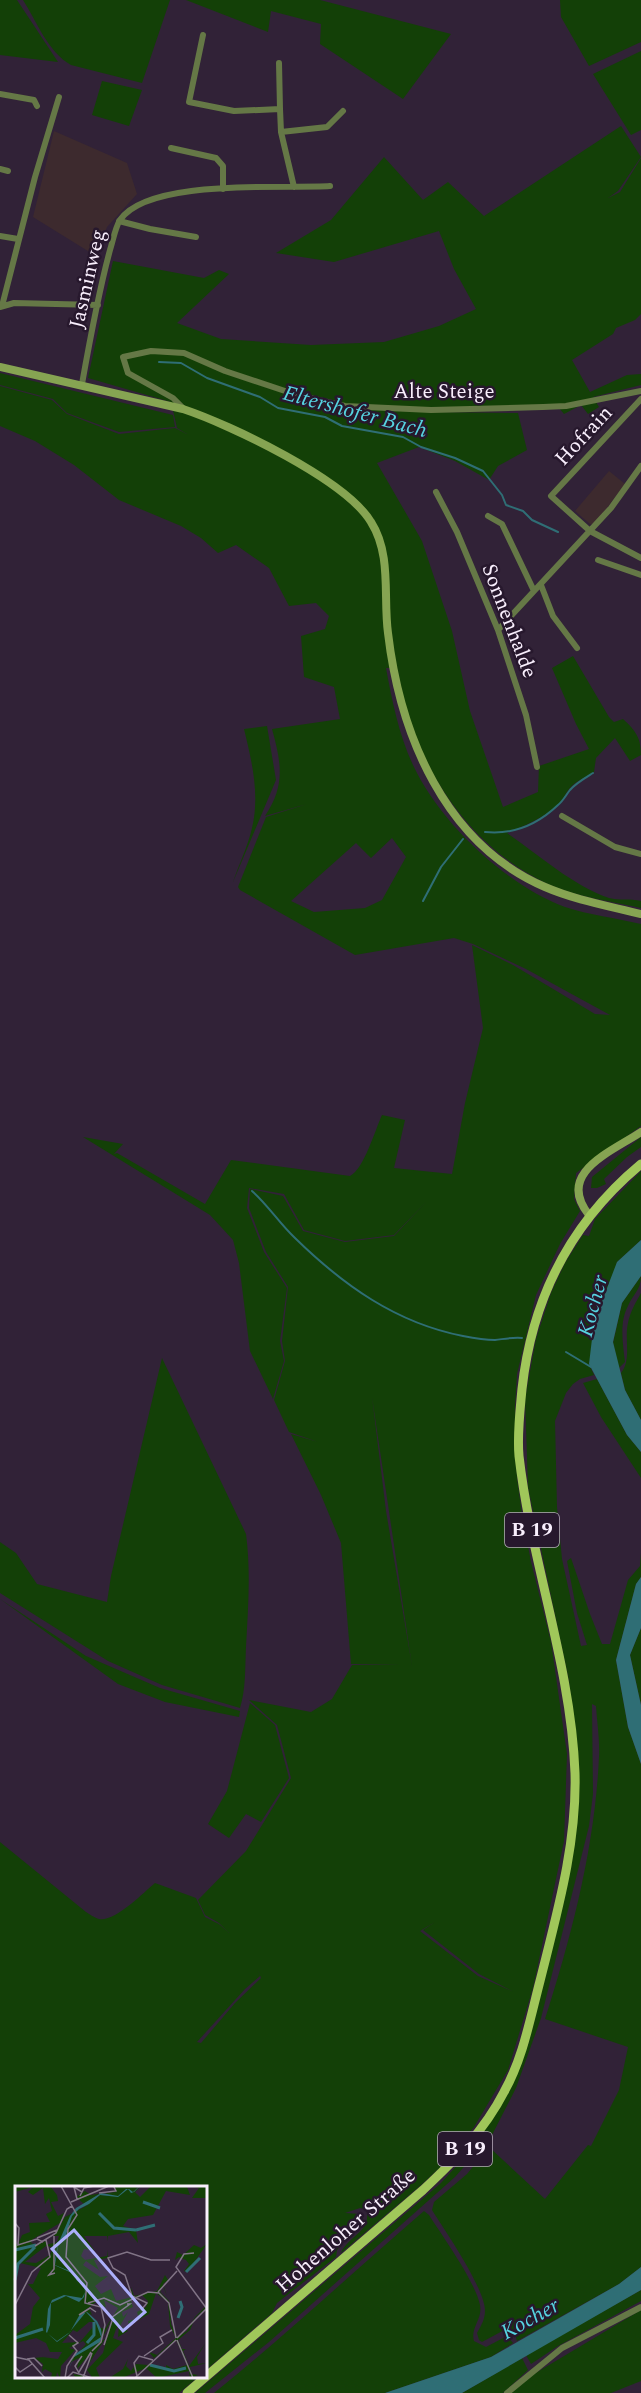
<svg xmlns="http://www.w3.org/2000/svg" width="641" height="2393" viewBox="0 0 641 2393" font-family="Spectral,serif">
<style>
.education{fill:#3d2a2e}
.green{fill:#134007;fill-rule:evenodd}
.water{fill:#2f6e75}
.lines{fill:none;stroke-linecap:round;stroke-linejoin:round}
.stream{stroke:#2f6e75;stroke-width:2}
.street{stroke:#657846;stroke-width:6}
.secondary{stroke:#86a452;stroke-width:8}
.primary{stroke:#a0c75a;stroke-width:9}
.labels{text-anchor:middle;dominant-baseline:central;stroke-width:5;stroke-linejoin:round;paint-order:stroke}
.shield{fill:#27182d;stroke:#baaebf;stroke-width:1.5}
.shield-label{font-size:20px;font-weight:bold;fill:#f9effd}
.street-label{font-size:21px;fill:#f9effd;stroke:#27182d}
.water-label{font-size:22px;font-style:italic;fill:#56d3e0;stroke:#27182d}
.inset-river{fill:none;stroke:#2f6e75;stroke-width:3}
.inset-road{fill:none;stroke:#817486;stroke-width:1.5}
.view{fill:#acaffb;fill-opacity:0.15;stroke:#acaffb;stroke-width:3}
.inset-edge{fill:none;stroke:#f9effd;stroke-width:3}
</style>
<rect width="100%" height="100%" fill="#312237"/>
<!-- education -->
<path class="education" d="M54,131L127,163L137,194L107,227L96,256L33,217Z
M609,471L625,484L594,525L590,524L575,511Z"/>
<!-- green -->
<path class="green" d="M0,0H17L58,62L0,55Z
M23,0H170L142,83L71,65C48,52 37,22 23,0Z
M186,0H320L451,34L403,99L320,44L321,24L271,11L268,32Z
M560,0H641V42L589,66L561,17Z
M641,51V130L631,135L593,74Z
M102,81L142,90L129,126L92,115Z
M621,126L641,157L618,191L608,198L620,192L641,158V314L635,320L616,328L613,334L572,360L590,392L627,375L641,374V385L593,397L599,407L588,414L581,405L564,414L559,408L435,412L518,413L527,450L498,466L489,480L455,461L419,447L377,463L422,541L452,631L470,711L503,807L538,792L539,766L589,749L576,724L552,668L573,656L609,717L614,722L623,719C636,731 641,738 641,755L630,761L615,738L596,758L594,772C586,777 575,781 569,789C564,796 562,802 555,808C540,819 524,826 507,833C539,855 572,885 609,898C619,901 630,898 641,901V908C610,901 577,897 548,884C479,852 432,788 408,717C403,701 401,684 397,668H386C392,701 399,735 413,765C440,823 506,885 565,907C589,915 616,918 641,924V1126L576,1173L574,1199L580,1211L560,1244L536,1295L517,1374L515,1406L517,1478L522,1514L531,1562L551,1642L567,1754L564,1841L533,1988L508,2070L474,2127L448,2160L421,2185L341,2253C348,2236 373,2231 366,2209L360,2208L345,2213L360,2214L363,2218L337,2250L336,2257L277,2303L272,2313L206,2370V2188H16V2376L198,2377L179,2393H0V1842L86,1912C89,1914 95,1918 99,1919C115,1922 143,1893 155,1883L196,1898L205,1917L219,1924L229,1933L219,1923L205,1915L198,1900L246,1851L291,1778L277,1725L249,1700L311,1712L332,1699L352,1665H400L351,1664L341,1543L321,1495L291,1434L318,1442L289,1432L274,1400L285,1361L282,1341L288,1287L266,1252L249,1208L250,1189L283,1196L303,1231L345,1242L394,1236L427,1201L394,1235L345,1241L304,1230L284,1194L249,1188L247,1208L264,1252L287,1288L280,1341L284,1361L273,1399L250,1351L239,1263L233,1240L210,1215L83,1137L123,1144L114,1154L117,1153L205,1204L231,1160L350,1176C364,1169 375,1130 382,1115L405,1120L394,1168L452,1174L465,1103L483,1028L472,945L513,965L595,1014L610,1015L526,969L473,944L454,938L355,955L240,890L238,887L266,817L307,804L265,816C286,785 281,762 272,729L340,719L334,687L304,677L301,636L325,629L329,616L316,603L289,606L269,568L236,545L218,553L201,538L181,526L119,500L74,465L35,441L0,426V386L52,400L67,414L119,434L175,428L187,434L177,428L171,402L88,378L113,261L204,278L219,270L229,274L177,323L221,339L311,345L384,342L439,326L476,309L454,269L439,231L334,262L276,253L331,220L384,157L423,200L448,182L484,216ZM392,838L406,857L382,900L365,908L314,912L291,901L356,843L371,858ZM372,1397L412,1666L386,1511ZM435,1922L423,1930L479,1974L514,1992L478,1976L420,1931ZM257,1968L261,1978L235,2003L201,2043L197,2042L245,1989L260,1976Z
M0,373L173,415L175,427L119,432L67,413L53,399L0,385Z
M267,726L276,780L233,882C239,864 248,846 252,828C260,795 252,762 244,729Z
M641,1137V1147L627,1157L604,1179L606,1184L597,1188H591L592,1177Z
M641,1171V1240L617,1262L589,1364L594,1375L580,1379L573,1384L566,1393L555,1421L557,1507L562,1559L581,1646L587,1645L577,1613L567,1561L571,1558L590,1614L602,1644H610L628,1580L640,1566L641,1553V1577L636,1584L616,1660L628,1727L641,1764V2267L619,2284L517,2341L514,2331L508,2328L482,2342L479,2340L477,2333C481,2326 485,2319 485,2311C485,2288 445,2231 432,2210L434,2202L467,2174L489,2147L545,2199L588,2145L591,2146L619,2090L628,2047L545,2019C572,1935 595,1846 599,1757C600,1740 597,1723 596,1706L592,1704L593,1794L589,1826L541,2018L516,2088L492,2135L455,2177L269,2342L205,2393H195L441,2183L459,2163L489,2124L528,2045L553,1943L578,1792V1755L569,1681L528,1487L525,1399L536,1339L551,1293L565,1263L583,1235L589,1236L595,1219Z
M641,1276C641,1290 633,1294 628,1306C619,1322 623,1345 625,1362L619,1368L613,1343L622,1303Z
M641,1293V1420L625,1390L621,1373C632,1359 624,1340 628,1323C630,1312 636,1302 641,1293Z
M162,1358L246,1534C251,1572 248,1609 246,1647C245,1667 246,1689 240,1708L162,1685L108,1661L0,1593V1542L16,1553L37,1584L107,1602L111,1576Z
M597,1379L627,1435L641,1452V1478L601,1417L583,1383Z
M0,1599L86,1656L160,1688L240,1711L239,1717L165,1702L118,1684Z
M641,1628V1705L630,1655Z
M250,1703L275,1725L289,1778L261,1822L246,1814L229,1838L208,1824L227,1791Z
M424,2211L429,2215C443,2237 475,2281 480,2305C483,2319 470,2328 474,2341L486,2347L507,2336L513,2343L491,2357L385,2393H214C286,2335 353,2272 424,2211Z
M641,2290V2301L558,2346L531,2364L526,2355Z
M641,2310V2381L611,2393H511L534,2374Z
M522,2358L528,2370L503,2393H462Z"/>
<!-- water -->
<path class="water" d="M641,1240V1276L622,1303L613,1342L625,1390L641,1420V1452L627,1435L589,1364L594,1322L617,1262Z
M641,1577V1628L630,1655L641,1705V1764L628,1727L616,1660L636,1584Z
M641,2267V2290L462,2393H385L491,2357L619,2284Z"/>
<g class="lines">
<!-- stream -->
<path class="stream" d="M159,362L181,363L207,378L260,397L278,408L325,417L342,426L403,437L421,447L455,458L483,471L502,495L506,505L523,511L532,520L558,532
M485,832C514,835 537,825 558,805C563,801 566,795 570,790C576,783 585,778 593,773
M423,901L441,867L463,839
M252,1191C268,1205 279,1223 295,1238C343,1285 396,1323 463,1336C473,1338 485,1340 495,1340C504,1339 513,1337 522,1338
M566,1352L591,1367"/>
<!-- street -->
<path class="street" d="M203,35L189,102L234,111L280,109L281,132L294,187
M279,63L280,109
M0,94L34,100L37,106
M281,132L327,127L343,111
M171,148L216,158L223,166V189
M0,169L8,171
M119,221L150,229L196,237
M0,236L18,239
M2,306L35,177L59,97
M0,307L14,303L98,305
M82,384C90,339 98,294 110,250C113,241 115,228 120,220C148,178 283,189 330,186
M641,399L551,496L590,531L641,558
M183,408L173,398L128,373L123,357L151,351L184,353L225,371L297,395L345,406L431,410L543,407L566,406L641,391
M436,492L457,532L498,630L526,715L537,767
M488,516L502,524L534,591
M598,560L641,575
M541,585L553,616L577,648
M498,630L611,508L641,466
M562,816L615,847L641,854
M507,2393L562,2348L641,2307"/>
<!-- secondary -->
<path class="secondary" d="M0,367L183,409C231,425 346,480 371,522C392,555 383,597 388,633C400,735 445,844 545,887C575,900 609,906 641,914
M589,1215C555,1173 611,1152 641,1132"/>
<!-- primary -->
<path class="primary" d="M187,2393L423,2190C455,2160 484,2131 504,2092C523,2058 530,2019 540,1981C557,1913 577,1844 575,1773C571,1665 531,1562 519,1456C517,1434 520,1411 522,1389C532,1298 570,1223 641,1164"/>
</g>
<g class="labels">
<!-- shield labels -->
<g class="shield">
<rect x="505" y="1513" width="54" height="34" rx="4.5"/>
<rect x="438" y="2132" width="54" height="34" rx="4.5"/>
</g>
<g class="shield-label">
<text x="532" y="1530">B 19</text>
<text x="465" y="2149">B 19</text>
</g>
<!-- street labels -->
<g class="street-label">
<text transform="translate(88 279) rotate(-77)">Jasminweg</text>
<text x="444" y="392">Alte Steige</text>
<text transform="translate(584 436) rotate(-47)">Hofrain</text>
<text transform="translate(509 621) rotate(69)">Sonnenhalde</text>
<text transform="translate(346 2231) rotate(-41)">Hohenloher Straße</text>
</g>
<!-- water labels -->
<g class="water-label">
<text transform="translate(355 412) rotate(15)">Eltershofer Bach</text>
<text transform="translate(593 1306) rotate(-75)">Kocher</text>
<text transform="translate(530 2319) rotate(-29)">Kocher</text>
</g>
</g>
<!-- overview -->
<g transform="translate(15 2186)">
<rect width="192" height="192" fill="#312237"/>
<path d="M0,0H35L42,9L43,15L36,16L43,30L49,27L45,37L18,53L16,57L22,59L31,55V59L42,56L44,50H39L50,31L73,19L65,21L69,18L61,11L70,5L76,9L88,7L82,9L76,16L85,9L97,10L90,7L101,6L99,0H123L120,4L126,0L120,6L125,11L136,0H192L191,12H177L184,2L176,0L172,1L175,9L151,5L138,29L113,33L108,40L121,44L123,57L114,46L93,50V55L92,50H69L79,64L69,63L66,70L70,74L92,70V64L93,72L79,74L84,84L71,75L68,79L85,91L93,90L80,100L86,108L96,103L101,115L117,111L116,101L119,110L142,105L150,89L153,94L148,98L152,110L148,100L145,106L154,115L155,121L156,138L162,151L172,145L180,131L190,121H192L180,132L175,144L163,154L167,163H171L168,165L174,180L190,158L182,171L183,178L192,177L175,181L177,188L183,189L175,192L174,185L142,192L131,182L107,192H94L108,183L113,173L111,180L116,185L121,178L133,179L138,174L135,179L151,183V179L158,183L172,179L161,154L139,172L134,166L142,169L161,152L155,140L153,116L141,107L134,128L114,139L113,135L124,132L122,126L131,121L133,115L127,109L116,115L118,121L107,126L108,131L113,126L105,140L113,145L103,151L104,140L101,143L98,152L108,156L81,182L85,192H61L58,188L77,191L72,184L88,167L98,130L86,155L90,153L71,182L78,164L62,183L64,172L56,176L52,192L56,176L53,178L71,158L68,155L54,162L60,164L46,180L45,192L42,186L41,192H36L37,187L30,183L27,186L28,178L20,172L35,170L27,171L43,173L47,166H35L31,157L21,152L0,157V149L15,138L18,121L25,112L13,98H18L26,82L5,77L0,96V57L3,59L7,49L15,46L14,37L35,36L31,28L37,25L34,12L30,18L28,2L18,9L13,6L18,1L0,6ZM31,60L38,61L35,69L21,77L10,76ZM85,113V120L91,121L89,114L103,122L90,143L83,141L73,127L77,129L74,122L64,129ZM74,136H79L78,141L65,156L47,157L58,144L62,146ZM192,58L172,86L169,85L174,78L171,74L164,71L160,74L162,66L168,69L179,59L186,62Z" fill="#134007" fill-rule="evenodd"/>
<path d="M125,0L119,6L116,7L113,3L103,11L85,9L74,18L64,23L57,30L51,49L43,60L40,79L57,86L59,88L63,95L69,97L71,101L69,111L64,116L51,110L36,117L35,139L32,147L42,155L55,146L64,130L68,127L72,126L82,135L86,143L87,151L85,156L59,171L50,192L60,168L86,151L81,137L71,126L53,148L42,156L31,146L33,123L37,114L49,109L67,112L70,106L69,98L62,95L59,88L39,79L43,58L55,30L61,22L86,7L103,10L111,3H114L118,6Z" fill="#2f6e75"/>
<path class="inset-river" d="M128,16L145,22M84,27L99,42L121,44M121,44L140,39M0,64L21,59M171,86L185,72M0,94L3,78L20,61M163,132L167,121L165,115M0,152L28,143M72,157L79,149V136M135,179L159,185L171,182"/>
<path class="inset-road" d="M46,0L62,29L53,43L51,71L72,97L70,117L86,121L90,139L86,156L77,165M84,7L101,5L99,1M65,10L69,2L79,0M62,13L59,1L67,6M56,16L94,0M0,37L4,42L3,59L22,53L28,56M39,50V83L34,89L40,87M22,52L42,44M20,60L41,47L52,23L57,20M179,67L169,68L161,81L192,123M143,106L162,85M73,117L89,112L105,119L133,106L144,107L154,117L161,152M0,119L17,86L35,71L31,54M126,124L132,117L117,110L110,89L98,82L93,72L112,66L136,74H155M64,129L75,122L81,126M96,132L115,118H112M162,152L192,122M162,154L178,192M89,159L98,132M129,170L148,157L145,151L157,144M0,171L14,174L30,192M12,173L19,172L27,180M0,181L5,186L17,178M64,186L76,166M64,187L60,180L67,170M122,190L119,177L124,170L138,174M50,192L52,180L62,165L58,160L63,157L54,149M52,192L58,186L77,192M68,192L77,167M120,192L161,154"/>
<path class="view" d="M59,44L130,126L108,145L37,63Z"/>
<rect width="192" height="192" class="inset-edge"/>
</g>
</svg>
